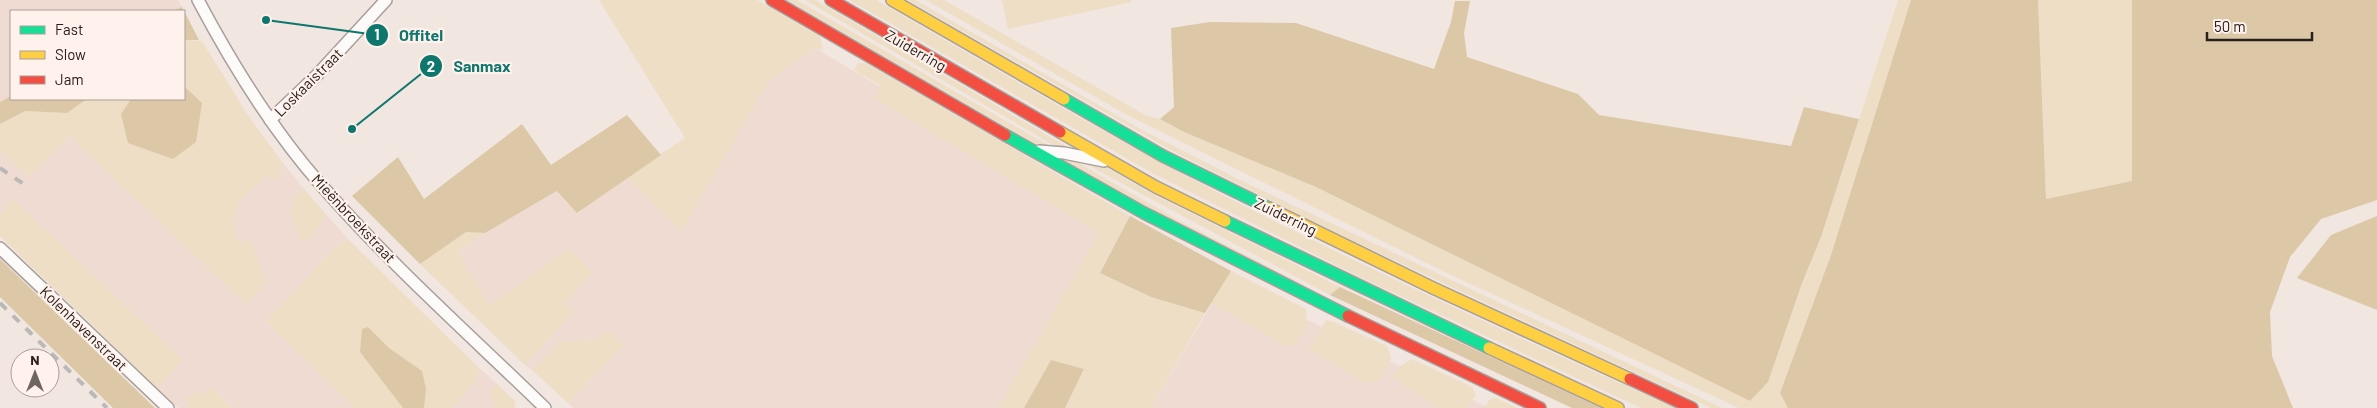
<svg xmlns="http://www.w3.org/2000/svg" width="2377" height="408" viewBox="0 0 2377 408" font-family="Barlow,sans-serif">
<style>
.built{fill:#f0dbd2}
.green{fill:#eddec5}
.forest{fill:#dcc8a6}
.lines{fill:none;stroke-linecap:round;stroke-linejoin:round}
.street-casing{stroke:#a79f9a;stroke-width:14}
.fast-casing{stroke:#a79f9a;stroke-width:14}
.slow-casing{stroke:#a79f9a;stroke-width:14}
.jam-casing{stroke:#a79f9a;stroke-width:14}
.street{stroke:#fdfbfa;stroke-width:11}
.fast{stroke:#16e098;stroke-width:11}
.slow{stroke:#ffcf43;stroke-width:11}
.jam{stroke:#f24e42;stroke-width:11}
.rail{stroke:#bbb9b8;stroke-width:4;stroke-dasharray:9 9;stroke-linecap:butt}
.labels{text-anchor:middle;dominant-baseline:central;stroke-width:4.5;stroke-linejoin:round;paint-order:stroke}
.street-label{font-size:15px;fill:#27201d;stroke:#fff2ec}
.leader{fill:none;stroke:#0f766e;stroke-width:2}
.callout-dot{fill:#0f766e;stroke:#fff2ec;stroke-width:2}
.mark-label{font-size:15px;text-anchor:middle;font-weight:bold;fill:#fff}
.callout-label{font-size:16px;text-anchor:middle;font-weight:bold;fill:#0f766e;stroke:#fff2ec;stroke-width:4.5;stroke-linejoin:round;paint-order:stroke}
</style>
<rect width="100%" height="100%" fill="#f1e6e0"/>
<!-- built -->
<path class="built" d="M0,0H178L182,7L173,11H11V96L0,102Z
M815,48L1123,231L1024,408H573L568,403L624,345L598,340L560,342L532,370L525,365L574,312L565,302L592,273L569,249L489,305L458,252L485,233L558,191L578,213L627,177L681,231L769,81Z
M69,136L247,304L233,220L239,202L267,175L273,180L280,174L283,163L304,189L296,196L290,213L302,239H308L324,220V212L348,239L338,244L266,322L355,408H232L212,388L203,396L197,390L189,399V408H178L157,388L182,359L13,200L0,215V151L29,176Z
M1226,279L1405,369L1490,408H1151Z
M479,368L496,383L490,392L495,408H452L477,379Z"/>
<!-- green -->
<path class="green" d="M599,0H757L820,37L823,51L815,48L769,81L681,232L627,177L685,138Z
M787,0H797L1051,147L1034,143Z
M805,0H815L1078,153L1062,150Z
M849,0H876C1002,73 1128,148 1258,213C1395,282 1535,345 1675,408H1641L1360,277L1154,174Z
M908,0H915L1142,130L1242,181L1722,408H1711L1319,225L1171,150Z
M926,0H944L1147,116L1160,119L1184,132L1316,187L1750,401L1768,382L1802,283L1821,237L1898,0H1911L1831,255L1780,393L1788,408H1739L1447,273L1129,116Z
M1002,0H1131V2L1008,29Z
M2038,0H2132V181L2046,199Z
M184,40L202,41L249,117L283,163L280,174L273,180L267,175L239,202L233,220L238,243L251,240L266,281L247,305L69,136L29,176L0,151V124L25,111L67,113L87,99H131L121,114L202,103L184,86Z
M858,63H865L1130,216L1085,298L1100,273L1151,297L1205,313L1151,408H1065L1084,369L1051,360L1024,408H998L1099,233L874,98L880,85L854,70Z
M1060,158L1073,160L1180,221L1308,287L1218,246Z
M1086,164L1107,168L1158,197L1340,287L1330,295Z
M304,189L324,212V220L308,240H302L290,213L296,196Z
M13,199L183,360L157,388L0,236V215Z
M466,232L485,233L458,252L489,305L569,249L593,273L565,302L574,312L525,365L420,264Z
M348,239L479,368L477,379L452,408H424L426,389L421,371L389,348L368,327L360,352L403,408H355L266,322L338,244Z
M1231,271L1306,309L1307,324L1295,346L1287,347L1211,303Z
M1326,320L1331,321L1387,346L1391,358L1378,382L1366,383L1309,349Z
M608,331L624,345L568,403L532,370L560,342L598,340Z
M1412,359L1472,387L1476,395L1467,408H1441L1432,404L1392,377L1400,366Z
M496,383L516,402L514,408H495L490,392Z
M212,388L232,408H189L188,399L197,390L203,395Z
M1496,398L1517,408H1485L1489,400Z"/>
<!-- forest -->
<path class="forest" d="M1911,0H2038L2046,199L2132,181V0H2377V200L2321,219L2290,257L2270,312L2272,356L2293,408H1788L1780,393L1831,255Z
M1455,1H1470L1464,33L1467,57L1578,94L1599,115L1791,146L1804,107L1859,119L1821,237L1802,283L1768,382L1750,401L1316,187L1184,132L1160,119L1174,107L1171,28L1210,22L1296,23L1434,69L1451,22Z
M182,7L199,40H184V11H173Z
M184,86L202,103L196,142L173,159L128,143L121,114L131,99H184Z
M11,96V99H87L67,113L25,111L0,124V102Z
M627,115L661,155L577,213L557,191L485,233L466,232L420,264L352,196L398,157L424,199L522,124L551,165Z
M1130,216L1231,271L1205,313L1151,297L1100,273Z
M2377,216V310L2297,278L2331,235Z
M0,259L155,408H113L0,297Z
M1340,287L1601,408H1572L1330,295Z
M368,327L389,348L422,371L426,389L424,408H403L360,352L362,329Z
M1051,360L1084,369L1065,408H1024Z"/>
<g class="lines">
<!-- street casing -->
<g class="street-casing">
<path id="street" d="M198,0C233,66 272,130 322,186C391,265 470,335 545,408
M270,120L317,75L386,0
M1039,151L1064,153L1104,161
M0,248L168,408"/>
</g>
<!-- fast casing -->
<g class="fast-casing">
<path id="fast" d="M1064,99L1163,156L1269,208
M1005,135L1144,213L1348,316
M1225,221L1489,348"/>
</g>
<!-- slow casing -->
<g class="slow-casing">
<path id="slow" d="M892,0L1064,99
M1060,132L1156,187L1225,221
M1269,208L1433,288L1630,379
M1489,348L1618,408"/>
</g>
<!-- jam casing -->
<g class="jam-casing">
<path id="jam" d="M772,0L1005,135
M831,0L1060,132
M1348,316L1540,408
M1630,379L1692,408"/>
</g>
<!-- street -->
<use href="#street" class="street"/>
<!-- fast -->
<use href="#fast" class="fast"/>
<!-- slow -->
<use href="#slow" class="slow"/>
<!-- jam -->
<use href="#jam" class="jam"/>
<!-- rail -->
<path class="rail" d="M0,168L25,185
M0,303L107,408"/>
</g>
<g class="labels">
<!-- street labels -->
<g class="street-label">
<text transform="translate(916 50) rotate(30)">Zuiderring</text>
<text transform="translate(308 82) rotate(-45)">Loskaaistraat</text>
<text transform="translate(1286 216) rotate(26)">Zuiderring</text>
<text transform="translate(354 218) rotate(47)">Mieënbroekstraat</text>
<text transform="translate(84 328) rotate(44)">Kolenhavenstraat</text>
</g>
</g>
<!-- callouts -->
<path class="leader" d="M266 20L377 35M352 129L431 66"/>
<g class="callout-dot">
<circle cx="266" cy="20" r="5"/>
<circle cx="352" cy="129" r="5"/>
<circle cx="377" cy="35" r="12"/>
<circle cx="431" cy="66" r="12"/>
</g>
<g class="mark-label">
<text x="377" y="40">1</text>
<text x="431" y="72">2</text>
</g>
<g class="callout-label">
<text x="421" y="41">Offitel</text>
<text x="482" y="72">Sanmax</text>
</g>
<!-- legend -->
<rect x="10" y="10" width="175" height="90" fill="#fff2ec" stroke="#a99e99"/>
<rect x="20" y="26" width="25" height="8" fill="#16e098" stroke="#a99e99"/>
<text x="55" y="35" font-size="15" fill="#27201d">Fast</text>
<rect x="20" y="51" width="25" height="8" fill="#ffcf43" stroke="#a99e99"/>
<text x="55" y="60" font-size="15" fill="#27201d">Slow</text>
<rect x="20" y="76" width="25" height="8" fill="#f24e42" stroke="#a99e99"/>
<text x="55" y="85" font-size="15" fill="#27201d">Jam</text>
<!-- north arrow -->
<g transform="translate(35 373)"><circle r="24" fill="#fff2ec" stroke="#a99e99"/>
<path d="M0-4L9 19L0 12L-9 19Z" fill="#6e6561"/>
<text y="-8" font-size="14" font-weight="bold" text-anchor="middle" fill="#27201d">N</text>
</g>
<!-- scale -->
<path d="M2207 32v8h105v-8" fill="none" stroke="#27201d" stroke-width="2.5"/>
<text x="2214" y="32" font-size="15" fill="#27201d" stroke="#fff2ec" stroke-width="4" paint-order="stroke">50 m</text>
</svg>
